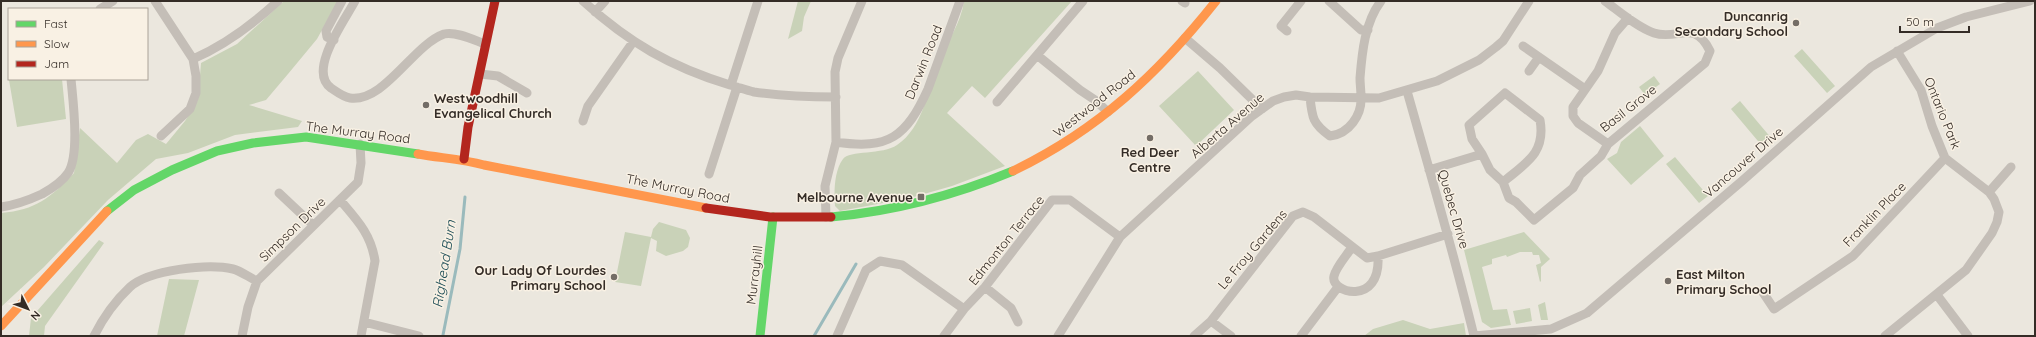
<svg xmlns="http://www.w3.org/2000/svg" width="2036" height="337" viewBox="0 0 2036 337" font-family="Quicksand,sans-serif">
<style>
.green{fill:#c9d2b8}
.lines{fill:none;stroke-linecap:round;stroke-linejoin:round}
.stream{stroke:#9ababc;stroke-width:3}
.street{stroke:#c4beb7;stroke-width:9}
.fast{stroke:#63d668;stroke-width:9}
.slow{stroke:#ff974d;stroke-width:9}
.jam{stroke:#b3261e;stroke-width:9}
.poi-dot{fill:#746d66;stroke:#f9f1e4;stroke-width:1.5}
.labels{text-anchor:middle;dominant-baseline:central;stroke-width:3;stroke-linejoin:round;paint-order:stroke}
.poi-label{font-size:13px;font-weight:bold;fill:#342c26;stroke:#f9f1e4;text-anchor:end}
.street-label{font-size:13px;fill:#342c26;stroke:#f9f1e4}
.water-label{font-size:14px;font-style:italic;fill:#1b4c56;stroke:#f9f1e4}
</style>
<rect width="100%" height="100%" fill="#ebe7de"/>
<!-- green -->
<path class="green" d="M284,1H338L317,39L288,74L266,100L249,105L302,121L298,127L235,135L188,153L156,159L108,200L44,267L1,307V213C36,210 50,198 74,173L80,128L117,163L136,140L148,134L166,144L185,121L198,100L201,63L237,44Z
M798,1H811L804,17L802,31L788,39Z
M964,1H1072L985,98L972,86L947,113L1005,166L952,186L910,198L840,211L835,206C834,192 834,171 843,159C849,150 883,155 897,145C923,128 928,89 939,62C947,41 961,24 964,1Z
M1802,49L1835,86L1827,93L1794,56Z
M1198,71L1234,110L1196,146L1159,106Z
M9,73V79H62L66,119L17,127L8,74Z
M1654,76L1660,84L1645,95L1639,87Z
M1740,101L1772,139L1763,147L1731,109Z
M1640,126L1664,156L1631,185L1607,159L1617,153L1621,142Z
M1675,157L1708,196L1699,203L1666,164Z
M659,222L686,230L690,238L688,247L683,251L666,256L656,251L657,241L651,238L641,286L615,282L625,232L651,237L653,229Z
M1524,232L1550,259L1541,267V281L1540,282L1536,265L1541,263L1539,255H1533L1532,252H1520L1507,257L1506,255L1492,259V264L1482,267L1493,310L1507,309L1511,325L1491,328L1482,322L1464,250Z
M99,240L104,243L45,326L44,336H29L31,318Z
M169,279L199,280L184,336H157Z
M1545,302L1548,320H1541L1538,305Z
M1530,308L1532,321L1516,324L1513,311Z
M1403,320L1430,329L1464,323L1466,336H1364L1373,329Z"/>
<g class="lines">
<!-- stream -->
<path class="stream" d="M443,335L460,249L465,197
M814,336L856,264"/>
<!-- street -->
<path class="street" d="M155,1L193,59L196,76V93L190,109L161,136
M355,1C345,20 307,71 331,88C337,92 343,97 350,98C384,103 413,45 444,34C456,31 474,40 485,44
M583,1C629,43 671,67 730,85C738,87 745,90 754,92C781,96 808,97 836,97
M1182,1L1185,3
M1329,1L1361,30H1368
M100,9L113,1
M595,12L605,1
M1287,31L1281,26L1301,1
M1185,38L1220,68L1262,109
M334,40L327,37L326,31L342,1
M1523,46L1585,89
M1037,55L1080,90L1095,100L1108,112
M193,59C225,45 252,25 278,1
M1529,71L1539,57
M480,74L498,76L527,93
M731,85L758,1
M1407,91C1430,172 1454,254 1474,336L1551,329L1587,313L1742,181L1871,67L1937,28L1966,17L2030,1
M1310,97C1312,118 1313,124 1330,136C1349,134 1362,115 1361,97C1361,90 1360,84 1360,78C1362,52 1365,22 1381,1
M997,102L1083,1
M583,121L588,106L633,42
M836,142C889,150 906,137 928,89L960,1
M1608,144L1578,123L1573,116V107L1598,71L1615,33L1628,18
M1482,154L1472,139L1469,125L1505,93L1540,120C1546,153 1526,163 1503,182
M1429,170L1482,154L1490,170L1503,182L1509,198L1516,202L1534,220L1573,188L1580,175L1601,156L1608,144L1705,63L1710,51C1694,18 1678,41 1654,33C1637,27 1620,12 1605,1
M709,174L737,87
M1989,192L2011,167
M279,193L313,225
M340,200C357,220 371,234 375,261L361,336
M1,207C15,205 29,200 42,194C51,189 62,182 68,173C80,155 73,101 71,79
M826,217L825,186L836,142L835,72L838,58L862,1
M1352,247C1347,255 1336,267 1334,276C1330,293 1381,307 1378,256
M985,287L1011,308L1018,322
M1762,291L1774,309L1853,256L1945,158
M1937,295L1968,336
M1211,321L1231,336
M364,322L419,336
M94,336C103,318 115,301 130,287C149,270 208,263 233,269C241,271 250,278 257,281
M242,336L248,307L257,281L358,182L361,163L360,144
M837,336L866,270L880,261L902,265L964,309
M944,336L964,309L985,287L1052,200H1070L1120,237
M1058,336L1120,237L1252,116L1273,101L1284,97L1296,95L1310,97L1379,98L1437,81L1479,60L1496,47L1503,41L1529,1
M1194,336L1211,321L1293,216L1303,212L1314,217L1367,258L1378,256L1448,234
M1301,336L1338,287
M1885,336L1966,270L1992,233L1997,222L1999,212L1994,199L1989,192L1945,158L1932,126L1921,90L1897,51"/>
<!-- fast -->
<path class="fast" d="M107,211L134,190L172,170L217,151L253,143L306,137L418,154
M831,217C896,211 953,196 1013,171
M760,336L773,217"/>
<!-- slow -->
<path class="slow" d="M418,154C440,158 462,159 484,165L706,208
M1013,171C1098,130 1158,74 1216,1
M1,326L107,211"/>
<!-- jam -->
<path class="jam" d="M464,159L468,127L495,1
M706,208L770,217H831"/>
</g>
<!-- markers -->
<g class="poi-dot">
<circle cx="1796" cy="23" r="4"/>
<circle cx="426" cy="105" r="4"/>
<circle cx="1150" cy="138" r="4"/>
<rect x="917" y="193" width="8" height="8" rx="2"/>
<circle cx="614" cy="277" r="4"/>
<circle cx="1668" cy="281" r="4"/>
</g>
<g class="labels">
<!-- poi labels -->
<g class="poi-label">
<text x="1788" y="16">Duncanrig<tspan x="1788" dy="15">Secondary School</tspan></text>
<text x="434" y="98" text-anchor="start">Westwoodhill<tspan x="434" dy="15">Evangelical Church</tspan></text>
<text x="1150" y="152" text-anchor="middle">Red Deer<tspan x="1150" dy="15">Centre</tspan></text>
<text x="913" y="197">Melbourne Avenue</text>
<text x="606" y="270">Our Lady Of Lourdes<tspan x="606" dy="15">Primary School</tspan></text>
<text x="1676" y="274" text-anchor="start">East Milton<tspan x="1676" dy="15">Primary School</tspan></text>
</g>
<!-- street labels -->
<g class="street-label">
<text transform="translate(923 62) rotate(-68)">Darwin Road</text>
<text transform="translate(1094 103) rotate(-38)">Westwood Road</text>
<text transform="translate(1628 108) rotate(-38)">Basil Grove</text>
<text transform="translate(1943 113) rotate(68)">Ontario Park</text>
<text transform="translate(1227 125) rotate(-41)">Alberta Avenue</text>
<text transform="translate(358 132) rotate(7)">The Murray Road</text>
<text transform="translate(1743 162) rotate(-41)">Vancouver Drive</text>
<text transform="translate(678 188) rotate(11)">The Murray Road</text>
<text transform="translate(1454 209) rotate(74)">Quebec Drive</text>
<text transform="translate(1874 214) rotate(-46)">Franklin Place</text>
<text transform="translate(292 229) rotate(-44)">Simpson Drive</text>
<text transform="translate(1006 240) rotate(-51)">Edmonton Terrace</text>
<text transform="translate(1252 249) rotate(-50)">Le Froy Gardens</text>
<text transform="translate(754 275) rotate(-83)">Murrayhill</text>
</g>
<!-- water labels -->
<g class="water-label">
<text transform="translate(444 264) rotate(-81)">Righead Burn</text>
</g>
</g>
<!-- border -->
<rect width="2036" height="337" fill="none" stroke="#342c26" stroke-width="4"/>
<!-- legend -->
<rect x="8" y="8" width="140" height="72" fill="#f9f1e4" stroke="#aaa298"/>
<rect x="16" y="21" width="20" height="6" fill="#63d668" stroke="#aaa298"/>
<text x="44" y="28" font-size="12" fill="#342c26">Fast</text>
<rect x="16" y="41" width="20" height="6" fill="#ff974d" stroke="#aaa298"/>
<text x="44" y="48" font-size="12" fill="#342c26">Slow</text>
<rect x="16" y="61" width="20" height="6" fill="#b3261e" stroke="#aaa298"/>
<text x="44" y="68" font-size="12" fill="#342c26">Jam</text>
<!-- north arrow -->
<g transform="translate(28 309) rotate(132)" stroke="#f9f1e4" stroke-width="3" paint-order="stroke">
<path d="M0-3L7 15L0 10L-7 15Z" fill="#342c26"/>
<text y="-6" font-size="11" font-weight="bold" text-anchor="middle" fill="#342c26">N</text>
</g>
<!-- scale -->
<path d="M1900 26v6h69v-6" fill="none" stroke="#342c26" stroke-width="2"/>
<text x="1906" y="26" font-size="12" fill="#342c26" stroke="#f9f1e4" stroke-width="3" paint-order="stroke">50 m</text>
</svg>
